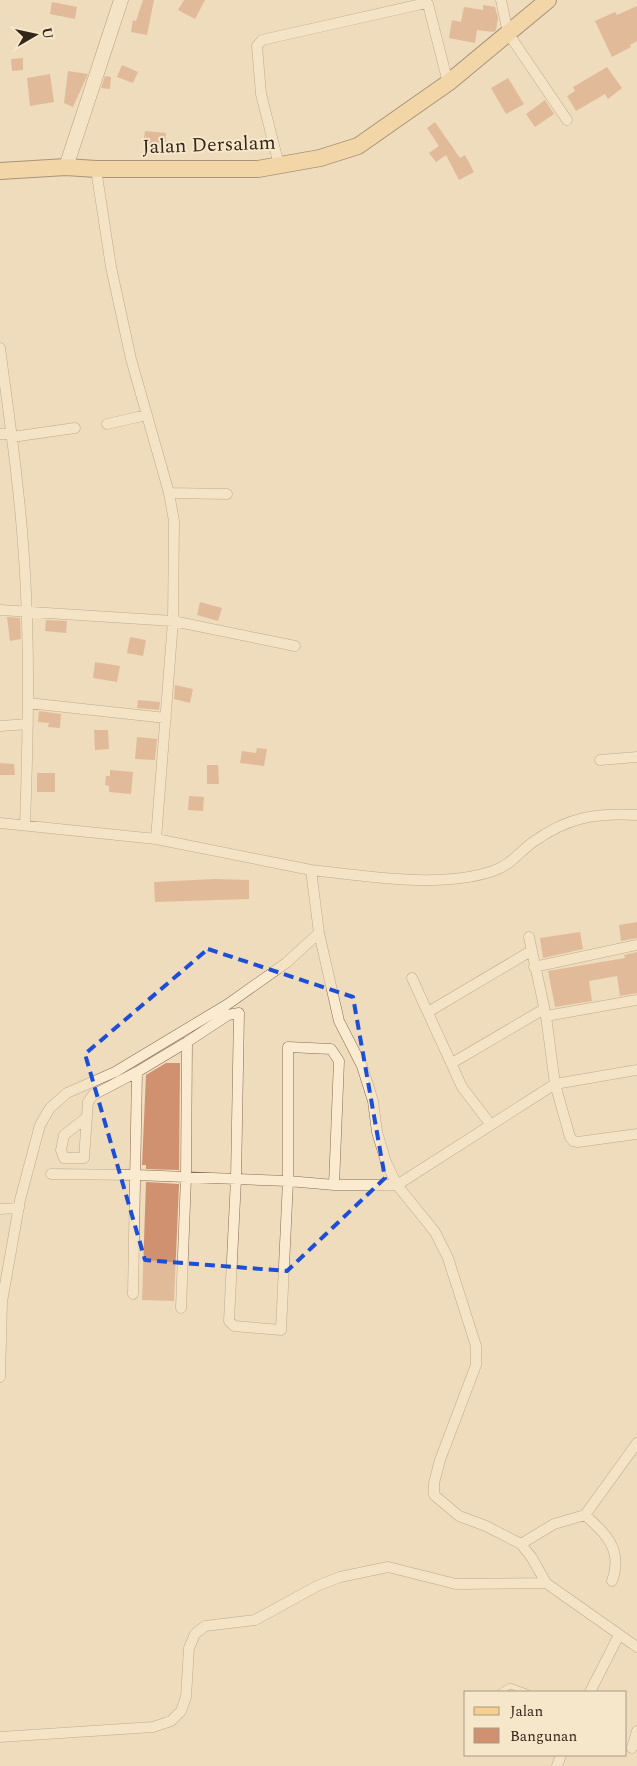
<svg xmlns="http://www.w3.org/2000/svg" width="637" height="1766" viewBox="0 0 637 1766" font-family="Spectral,serif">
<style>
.building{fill:#cf9170}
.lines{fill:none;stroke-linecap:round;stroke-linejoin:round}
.lane-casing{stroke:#876c55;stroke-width:6}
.street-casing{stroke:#876c55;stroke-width:11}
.secondary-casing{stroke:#684d38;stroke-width:15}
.primary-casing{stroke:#543b2a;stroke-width:18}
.lane{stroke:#faeacf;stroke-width:5}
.street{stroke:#faeacf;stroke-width:10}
.secondary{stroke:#faeacf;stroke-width:14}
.primary{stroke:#f5cf90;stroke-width:16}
.marked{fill:none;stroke:#1d4ed8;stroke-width:4;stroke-dasharray:10 6;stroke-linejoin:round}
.labels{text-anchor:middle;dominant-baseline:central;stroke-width:4;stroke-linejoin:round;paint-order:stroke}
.street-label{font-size:20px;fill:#35261a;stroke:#f6e7cb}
</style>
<rect width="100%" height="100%" fill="#efdcbc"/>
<!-- building -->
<path class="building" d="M143,0H154L147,35L131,32L133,20L136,21Z
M184,0H205L195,19L178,10Z
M52,2L77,7L75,19L50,14Z
M483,5L495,7L498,18L496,30L494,32L477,30L475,43L449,38L452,20L461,22L464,7L483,10Z
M637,6V41L630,45L631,47L612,57L595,21L615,12L617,15Z
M23,58V70L12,71L11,59Z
M122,65L138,72L133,83L117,77Z
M607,67L622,88L608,99L605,94L576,111L567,96L575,91L573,87Z
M68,71L88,74L73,107L64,103Z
M50,74L54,102L30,106L27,78Z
M105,76L111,77L110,89L101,88Z
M508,78L524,104L506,114L491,88Z
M545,100L554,114L535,127L526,114Z
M435,122L460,158L465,155L474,172L459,180L446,155L436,162L429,153L439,146L427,128Z
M145,131L166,133L165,148L143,146Z
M200,602L222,608L218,621L197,615Z
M7,617L20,618L21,639L10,641Z
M46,620L67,621L66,633L45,631Z
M130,637L146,640L143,656L127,653Z
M95,662L120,666L117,682L93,678Z
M175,685L193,689L190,703L174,699Z
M138,700L160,702L159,710L137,708Z
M39,711L61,714L60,728L48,727L49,723L38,722Z
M94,730H108L109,749L95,750Z
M137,737L157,739L155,760L135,759Z
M257,748L267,749L264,766L240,763L242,751L256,753Z
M0,763L14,764L15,775H0Z
M207,765H218L219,784H207Z
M110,770L133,772L131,794L109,792V786L105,785L106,776H110Z
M37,773H55V792H37Z
M189,796L204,797L203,811L188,810Z
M214,879L249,880V899L155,902L154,882Z
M637,922V938L621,941L619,925Z
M580,932L583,949L543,958L540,938Z
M637,952V993L620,996L617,976L589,981L592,1001L555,1007L548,971L625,958L624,955Z
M166,1063H180L179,1170L146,1169V1165H142L146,1075Z
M146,1182L179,1184L174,1301L142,1300Z"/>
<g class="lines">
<!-- lane casing -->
<g class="lane-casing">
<path id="lane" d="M500,1692L510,1686L527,1692"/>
</g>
<!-- street casing -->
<g class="street-casing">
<path id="street" d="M501,0L508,33L567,120
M279,165L261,94L257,46L262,40L426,3L428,4L448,83
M96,169L111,267L131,359L169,493L174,521L173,621L156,839
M0,348C10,423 21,498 25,574C30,657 28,741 25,824
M107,424L147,415
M0,434H12
M12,437L75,428
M169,493L227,494
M0,610L173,621L295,646
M28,703L166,718
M0,726L28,724
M600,760L637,757
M637,815C595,813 568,817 533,842C517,854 512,864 493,871C439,889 367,876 311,870L319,933L339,1021L362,1066L373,1101L377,1132L386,1162L397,1185L435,1232L448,1258L476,1346V1365L440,1460L434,1483V1495L459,1516L486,1526L521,1544L532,1558L546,1583L637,1647
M0,823L156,839L311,870
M529,937L546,1016L555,1084L570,1137L573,1141L578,1142L637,1134
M534,967L637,945
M412,978L462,1087L491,1125
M428,1012L531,951
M546,1016L637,1000
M452,1063L544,1009
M137,1072L187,1042
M86,1118L64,1135L61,1150L64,1158H84L88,1102L93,1095L137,1072L133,1294
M51,1174L136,1175L288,1181L334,1185H397L555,1084L637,1070
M0,1209L19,1208
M181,1308L186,1177L187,1042L228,1015L239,1013L236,1179L229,1321L234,1326L281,1330L288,1181V1047L331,1049L339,1061L334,1185
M0,1377L2,1302L20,1200L40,1125L50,1108L67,1093L115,1072L228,1004L286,963L319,933
M585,1515C607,1534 623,1551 612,1581
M521,1544L554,1524L585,1515L637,1443
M590,1692L619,1635
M0,1737L153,1727L171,1721L181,1711L186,1697L189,1648L195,1634L205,1626L255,1620L317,1586L340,1577L388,1567L456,1584L546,1583
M632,1748L637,1731
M557,1766L561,1755"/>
</g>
<!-- secondary casing -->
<g class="secondary-casing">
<path id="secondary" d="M66,167L121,0"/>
</g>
<!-- primary casing -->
<g class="primary-casing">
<path id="primary" d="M0,171L66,167L96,169H258L320,158L358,146L448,83L548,0"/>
</g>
<!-- lane -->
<use href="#lane" class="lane"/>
<!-- street -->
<use href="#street" class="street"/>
<!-- secondary -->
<use href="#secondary" class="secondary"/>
<!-- primary -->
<use href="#primary" class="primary"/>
</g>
<!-- marked area -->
<path d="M0 0H637V1766H0ZM208,949L353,997L385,1178L287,1271L145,1260L85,1054Z" fill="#efdcbc" fill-opacity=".55" fill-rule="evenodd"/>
<path class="marked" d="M208,949L353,997L385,1178L287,1271L145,1260L85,1054Z"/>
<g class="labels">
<!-- street labels -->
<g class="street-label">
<text transform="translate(209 145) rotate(-2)">Jalan Dersalam</text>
</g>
</g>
<!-- legend -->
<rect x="464" y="1691" width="162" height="65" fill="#f6e7cb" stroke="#a99a84"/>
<rect x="474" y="1707" width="25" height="8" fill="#f5cf90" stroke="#a99a84"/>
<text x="510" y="1716" font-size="15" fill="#35261a">Jalan</text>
<rect x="474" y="1728" width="25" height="15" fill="#cf9170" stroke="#a99a84"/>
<text x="510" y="1741" font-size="15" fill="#35261a">Bangunan</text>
<!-- north arrow -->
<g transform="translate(35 35) rotate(81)" stroke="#f6e7cb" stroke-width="4" paint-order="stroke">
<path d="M0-4L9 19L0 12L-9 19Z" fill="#35261a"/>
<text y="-8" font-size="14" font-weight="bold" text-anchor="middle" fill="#35261a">U</text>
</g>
</svg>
